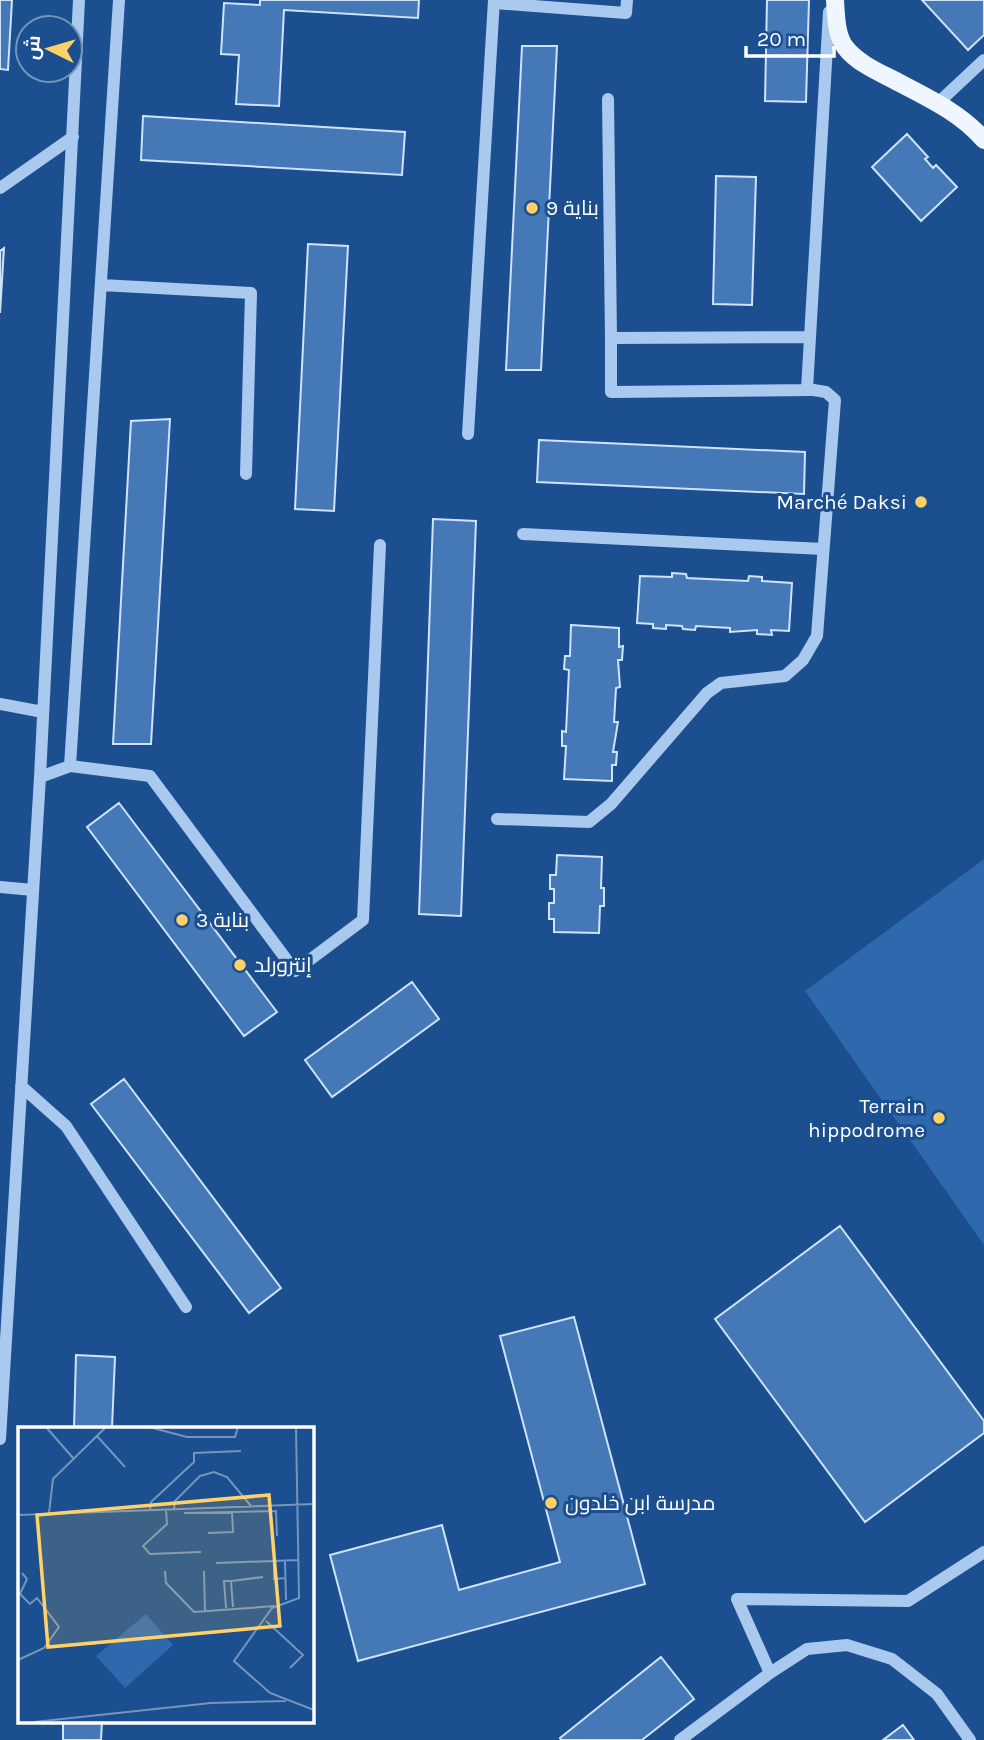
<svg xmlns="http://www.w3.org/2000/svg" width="984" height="1740" viewBox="0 0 984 1740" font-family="Karla,Cairo,sans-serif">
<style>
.green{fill:#2e69ad}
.building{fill:#4478b7;stroke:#cfe3fa;stroke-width:2}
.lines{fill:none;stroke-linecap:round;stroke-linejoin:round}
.minor{stroke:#a9c9ee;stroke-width:12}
.major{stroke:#f0f6ff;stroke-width:18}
.poi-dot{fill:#ffd166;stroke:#1b4f8f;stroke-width:2.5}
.labels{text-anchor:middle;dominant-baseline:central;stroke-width:6;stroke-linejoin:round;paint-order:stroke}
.poi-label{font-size:21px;fill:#fff;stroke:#1b4f8f;text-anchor:start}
.inset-road{fill:none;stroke:#7695bc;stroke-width:2}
.view{fill:#ffd166;fill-opacity:0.15;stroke:#ffd166;stroke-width:3.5}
.inset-edge{fill:none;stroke:#fff;stroke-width:3.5}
</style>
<rect width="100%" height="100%" fill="#1b4f8f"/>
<!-- green -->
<path class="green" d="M984,859V1245L805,991Z"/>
<!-- building -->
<path class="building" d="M0,0H12L8,70L0,69Z
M260,0H419L418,18L284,10L279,106L236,104L239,55L221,54L224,3L260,5Z
M767,0H809L806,102L765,101Z
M922,0H984V35L968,50Z
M522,46H557L541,370H506Z
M143,116L405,132L402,175L141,160Z
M907,134L928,157L925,159L933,168L936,165L957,187L921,221L872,167Z
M716,176L756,177L752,305L713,304Z
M308,244L348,246L334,511L295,509Z
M4,248L0,313V251Z
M170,419L151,744H113L131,421Z
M539,440L805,452L804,494L537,482Z
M433,519L476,521L461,916L419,914Z
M672,573L686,574L687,578L748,581L749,576L762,577V581L792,583L789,631L771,630L772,635L757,634V630L730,632V628L696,626L695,630L683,629L682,626L666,625V629L653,628V624L637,623L640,576L672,577Z
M571,625L619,628V647L623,646L622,660H618L620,687L616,688L614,722H618L613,752H617L616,765H612V781L564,779L566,746H562V731L566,732L569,670L564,669L565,656H570Z
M119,803L277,1012L244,1036L87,827Z
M557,855L602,857L601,888H604V906H600L599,933L554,932V919H549V903H554V889H550V875H556Z
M412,982L439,1019L332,1097L305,1060Z
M124,1079L281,1288L249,1313L91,1104Z
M840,1226L984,1421V1433L865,1522L715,1319Z
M574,1317L645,1584L358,1661L330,1555L442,1525L459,1590L560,1562L500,1336Z
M76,1355L115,1357L112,1428H74Z
M661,1657L694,1699L642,1740H561L560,1738Z
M63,1721H102L101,1740H63Z
M903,1725L914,1740H883Z"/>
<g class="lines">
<!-- minor -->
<path class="minor" d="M494,3L626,13L627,0
M608,99L611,338L810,337
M938,103L984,60
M0,188L73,137
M101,285L251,293L246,474
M611,338V392L811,390
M468,434L494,0
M523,534L823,549
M0,704L43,712
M70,766L119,0
M40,777L70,766L150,776L295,971L363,920L380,545
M497,819L589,822L611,804L707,693L721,683L785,676L803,660L817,636L835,400L826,392L807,389L829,12
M0,887L33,890
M21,1086L66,1126L186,1307
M0,1439L40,777L79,0
M770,1673L737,1599L908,1601L984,1552
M680,1740L770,1673L807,1649L847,1645L892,1659L937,1694L970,1740"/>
<!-- major -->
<path class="major" d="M835,0C836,15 836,35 845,47C856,62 878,72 894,80C926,97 960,112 984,140"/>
</g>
<!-- markers -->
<g class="poi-dot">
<circle cx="532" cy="208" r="7"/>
<circle cx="921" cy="502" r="7"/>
<circle cx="182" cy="920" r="7"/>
<circle cx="240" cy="965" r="7"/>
<circle cx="939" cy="1118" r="7"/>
<circle cx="551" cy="1503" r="7"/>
</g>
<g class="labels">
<!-- poi labels -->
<g class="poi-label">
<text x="546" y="208">بناية 9</text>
<text x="907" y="502" text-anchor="end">Marché Daksi</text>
<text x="196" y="920">بناية 3</text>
<text x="254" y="965">إنترورلد</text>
<text x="925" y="1106" text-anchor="end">Terrain<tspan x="925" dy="24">hippodrome</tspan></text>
<text x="565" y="1503">مدرسة ابن خلدون</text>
</g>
</g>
<!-- overview -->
<g transform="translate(18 1427)">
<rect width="296" height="296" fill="#1b4f8f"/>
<path d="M128,187L155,218L107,261L78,229Z" fill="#2e69ad"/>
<path class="inset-road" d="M28,0L55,31M131,0L169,10H217L220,0M278,0L281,171L254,181L216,234L252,266L296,283M79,9L107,40M156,82L157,74L182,49L196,45L209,50L233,79M132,83L133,75L176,35V26L223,24M148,83L149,97L125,119L132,127L183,125M31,86L35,52L88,0M166,86L258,84L259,109M0,88L296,77M190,106L215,105L214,85M256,134V152L268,151M267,134L268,173M198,136L281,133M147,144L148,156L176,185L257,179M186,144L187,184M215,180L213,154L245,150M208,181L206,154H213M248,194L285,228L272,241M0,233L26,221L41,200L19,171L12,177L2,167L9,152L4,146M16,295L193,276L268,274"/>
<path class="view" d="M251,68L262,199L30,220L19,88Z"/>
<rect width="296" height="296" class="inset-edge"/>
</g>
<!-- north arrow -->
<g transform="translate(49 49) rotate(275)"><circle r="33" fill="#1b4f8f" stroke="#7695bc" stroke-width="2"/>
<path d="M0-5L12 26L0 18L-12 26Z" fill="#ffd166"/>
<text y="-10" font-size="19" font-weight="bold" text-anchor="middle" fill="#ffffff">ش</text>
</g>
<!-- scale -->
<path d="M746 46v10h88v-10" fill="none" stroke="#ffffff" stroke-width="3.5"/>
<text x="757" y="46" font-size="21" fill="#ffffff" stroke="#1b4f8f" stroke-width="5" paint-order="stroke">20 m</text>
</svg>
